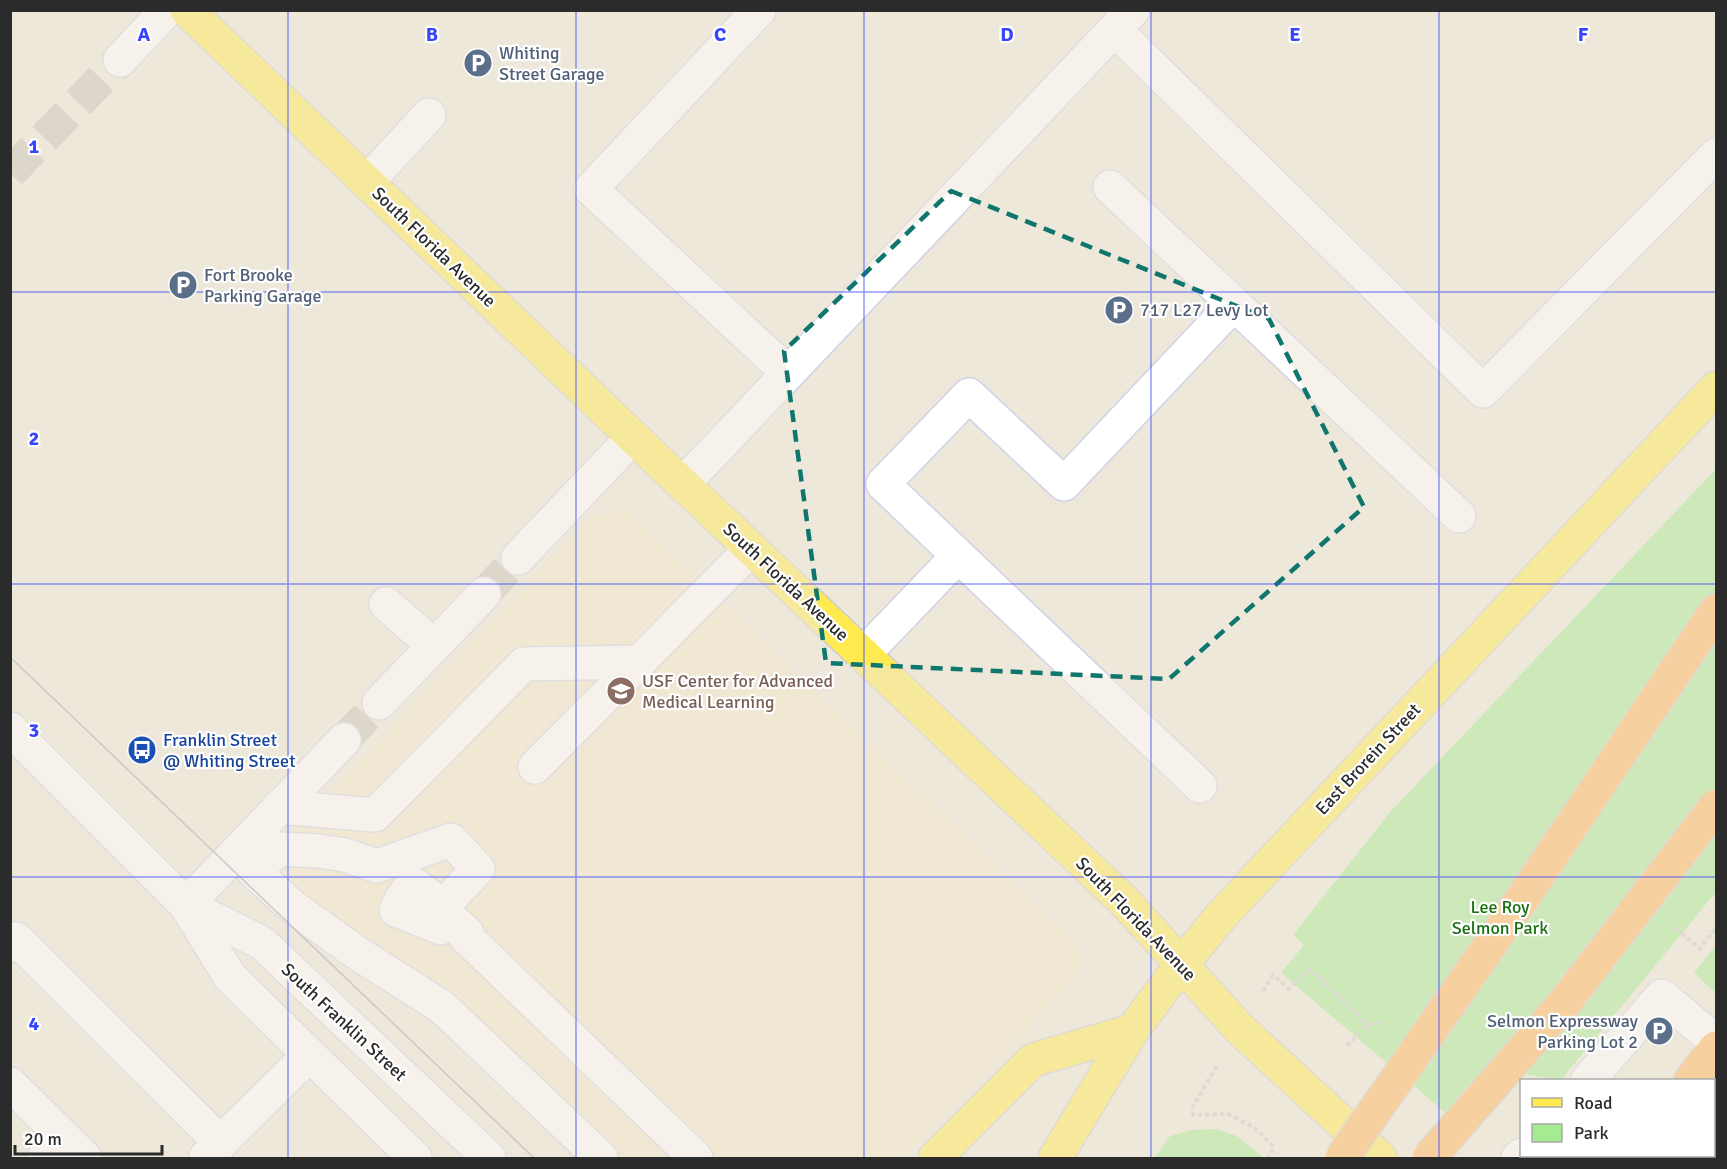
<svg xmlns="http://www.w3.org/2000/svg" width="1727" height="1169" viewBox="0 0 1727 1169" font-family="Signika,sans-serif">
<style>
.education{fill:#f2e9c9}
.green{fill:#a5eb92}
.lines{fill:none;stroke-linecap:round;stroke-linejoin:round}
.minor-tunnel{stroke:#c7c2b8;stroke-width:33;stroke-dasharray:33 16;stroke-linecap:butt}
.minor-casing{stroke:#d0d2e5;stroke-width:36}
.major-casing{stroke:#ccc;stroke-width:36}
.highway-casing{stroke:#ccc;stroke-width:36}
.path{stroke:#ccc;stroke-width:4;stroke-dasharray:4.5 3;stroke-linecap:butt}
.minor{stroke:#fff;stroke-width:33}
.major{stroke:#ffeb4f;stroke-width:33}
.highway{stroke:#ffb355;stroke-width:33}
.tram{stroke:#9d9eb7;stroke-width:1.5}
.highway-bridge-casing{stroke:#ccc;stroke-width:36;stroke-linecap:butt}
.highway-bridge{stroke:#ffb355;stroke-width:33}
.marked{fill:none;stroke:#0f766e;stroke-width:4.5;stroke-dasharray:12 8;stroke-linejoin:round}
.grid{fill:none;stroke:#3745ff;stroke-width:1.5;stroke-opacity:0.55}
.labels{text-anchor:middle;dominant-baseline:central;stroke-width:4.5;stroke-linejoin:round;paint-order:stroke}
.service-label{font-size:18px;fill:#4e5e75;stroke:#fff;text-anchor:start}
.street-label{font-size:18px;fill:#2b2b2b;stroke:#fff}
.education-label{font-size:18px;fill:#785e54;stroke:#fff;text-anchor:start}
.transit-label{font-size:18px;fill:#164399;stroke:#fff;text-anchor:start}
.park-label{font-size:18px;fill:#1b7012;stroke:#fff}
.grid-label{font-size:20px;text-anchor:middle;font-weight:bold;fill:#3745ff;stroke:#fff;stroke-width:4.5;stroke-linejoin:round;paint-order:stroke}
</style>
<rect width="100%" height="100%" fill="#eee8db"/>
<!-- education -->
<path class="education" d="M617,510L632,515L1080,947L1084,964L1075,979L902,1158H601L357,953L265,862L588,520L600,514Z"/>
<!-- green -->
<path class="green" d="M1716,469V892L1561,1080L1489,1069L1448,1115L1281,973L1304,945L1293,935L1391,811Z
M1716,945V993L1694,973Z
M1217,1129L1237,1136L1264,1158H1154L1170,1136L1192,1130Z"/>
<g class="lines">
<!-- minor-tunnel -->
<path class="minor-tunnel" d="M10,173L120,60
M484,594L518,558
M344,740L379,703"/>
<!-- minor casing -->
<g class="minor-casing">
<path id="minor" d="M759,10L591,189L788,373
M1115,30L1483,391L1716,155
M120,60L167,10
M367,182L429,115
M1110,187L1459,516
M683,484L1133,10
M518,558L633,437
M386,604L434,646
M863,655L958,556
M379,703L484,594
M10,729L186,905L230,977L415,1158
M535,767L751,549
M1200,786L883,484L969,395L1064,484L1234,304
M279,807L375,815L524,664L639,662
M186,905L262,943L489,1158
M186,905L344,740
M10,945L16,939L221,1143
M1588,1080L1662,996L1716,1042
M10,1084L85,1158
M1599,1156L1602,1158
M206,1157L309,1055
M44,1158L65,1138
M601,1158L442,1007L357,953L293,907L253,871L280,849L319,851L345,855L377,866L451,840L478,869L443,906L413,884L402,898L396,910L441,928L450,918L467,933L465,936L696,1158
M1518,1158L1522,1155"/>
</g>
<!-- major casing -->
<g class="major-casing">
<path id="major" d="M187,10L633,437L1125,902L1239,1028L1380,1158
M935,1158L1033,1060L1132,1031
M1055,1158L1132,1031L1181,965L1222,915L1716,388"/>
</g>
<!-- highway casing -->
<g class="highway-casing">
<path id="highway" d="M1522,899L1716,611
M1691,1080L1716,1048
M1627,1158L1630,1156"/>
</g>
<!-- path -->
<path class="path" d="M1676,928L1700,949L1716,928
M1263,991L1273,975L1289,989L1309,968L1367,1025L1384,1022
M1347,1046L1367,1025
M1217,1066L1193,1106V1115L1228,1114L1255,1128L1274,1147L1268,1158"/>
<!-- minor -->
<use href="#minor" class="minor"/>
<!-- major -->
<use href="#major" class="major"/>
<!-- highway -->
<use href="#highway" class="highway"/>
<!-- tram -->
<path class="tram" d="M10,657L534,1158"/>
<!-- highway-bridge casing -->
<g class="highway-bridge-casing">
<path id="highway-bridge" d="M1342,1158L1522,899
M1429,1158L1565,1002L1716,806"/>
</g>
<!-- highway-bridge -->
<use href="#highway-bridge" class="highway-bridge"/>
</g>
<!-- marked area -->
<path d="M0 0H1727V1169H0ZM951,191L1269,319L1364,507L1169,679L826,663L784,351Z" fill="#eee8db" fill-opacity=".55" fill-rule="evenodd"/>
<path class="marked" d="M951,191L1269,319L1364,507L1169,679L826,663L784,351Z"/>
<!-- grid -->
<path class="grid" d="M288,10V1158M576,10V1158M864,10V1158M1151,10V1158M1439,10V1158M10,292H1716M10,584H1716M10,877H1716"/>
<!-- icons -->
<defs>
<g id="parking-disc" transform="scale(1.5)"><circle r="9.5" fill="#5c6f8a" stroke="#fff"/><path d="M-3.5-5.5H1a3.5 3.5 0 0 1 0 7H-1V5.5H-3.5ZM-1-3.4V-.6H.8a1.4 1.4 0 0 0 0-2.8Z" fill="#fff"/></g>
<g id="school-disc" transform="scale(1.5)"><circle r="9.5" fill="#8d6e63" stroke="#fff"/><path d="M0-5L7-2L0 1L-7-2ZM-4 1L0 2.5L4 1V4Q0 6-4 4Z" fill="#fff"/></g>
<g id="bus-disc" transform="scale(1.5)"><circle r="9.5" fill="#1a4fb4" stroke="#fff"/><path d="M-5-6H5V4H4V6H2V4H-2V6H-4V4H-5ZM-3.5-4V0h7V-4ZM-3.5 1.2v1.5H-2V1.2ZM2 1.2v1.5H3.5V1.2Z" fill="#fff"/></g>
</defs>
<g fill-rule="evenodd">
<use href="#parking-disc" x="478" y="63"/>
<use href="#parking-disc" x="183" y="285"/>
<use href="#parking-disc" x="1119" y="310"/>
<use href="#school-disc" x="621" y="691"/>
<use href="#bus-disc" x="142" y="750"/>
<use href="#parking-disc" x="1659" y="1031"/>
</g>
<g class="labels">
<!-- service labels -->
<g class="service-label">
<text x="499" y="53">Whiting<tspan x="499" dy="21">Street Garage</tspan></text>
<text x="204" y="275">Fort Brooke<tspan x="204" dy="21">Parking Garage</tspan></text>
<text x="1140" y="310">717 L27 Levy Lot</text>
<text x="1638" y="1021" text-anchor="end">Selmon Expressway<tspan x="1638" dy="21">Parking Lot 2</tspan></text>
</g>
<!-- street labels -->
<g class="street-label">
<text transform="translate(434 247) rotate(44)">South Florida Avenue</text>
<text transform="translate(786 582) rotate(43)">South Florida Avenue</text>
<text transform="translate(1368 759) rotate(-47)">East Brorein Street</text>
<text transform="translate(1136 919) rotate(46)">South Florida Avenue</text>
<text transform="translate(344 1022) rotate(43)">South Franklin Street</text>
</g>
<!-- education labels -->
<g class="education-label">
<text x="642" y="681">USF Center for Advanced<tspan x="642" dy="21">Medical Learning</tspan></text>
</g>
<!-- transit labels -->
<g class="transit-label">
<text x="163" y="740">Franklin Street<tspan x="163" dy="21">@ Whiting Street</tspan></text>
</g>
<!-- park labels -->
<g class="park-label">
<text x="1500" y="907">Lee Roy<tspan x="1500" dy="21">Selmon Park</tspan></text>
</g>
</g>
<g class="grid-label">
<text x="144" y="41">A</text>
<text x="432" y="41">B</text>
<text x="720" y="41">C</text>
<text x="1007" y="41">D</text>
<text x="1295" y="41">E</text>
<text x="1583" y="41">F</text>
<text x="34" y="153">1</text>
<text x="34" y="445">2</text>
<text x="34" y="737">3</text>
<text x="34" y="1030">4</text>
</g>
<!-- border -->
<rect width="1727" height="1169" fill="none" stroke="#2b2b2b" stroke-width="24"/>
<!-- legend -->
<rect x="1520" y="1079" width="195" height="78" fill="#ffffff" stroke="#aaaaaa" stroke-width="1.5"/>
<rect x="1532" y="1098" width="30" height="9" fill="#ffeb4f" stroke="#aaaaaa" stroke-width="1.5"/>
<text x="1574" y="1109" font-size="18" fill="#2b2b2b">Road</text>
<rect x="1532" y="1124" width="30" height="18" fill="#a5eb92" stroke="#aaaaaa" stroke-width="1.5"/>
<text x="1574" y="1139" font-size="18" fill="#2b2b2b">Park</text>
<!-- scale -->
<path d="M15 1145v9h147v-9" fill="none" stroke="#2b2b2b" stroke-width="3"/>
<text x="24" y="1145" font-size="18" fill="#2b2b2b" stroke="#ffffff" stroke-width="4.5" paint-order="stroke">20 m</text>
</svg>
